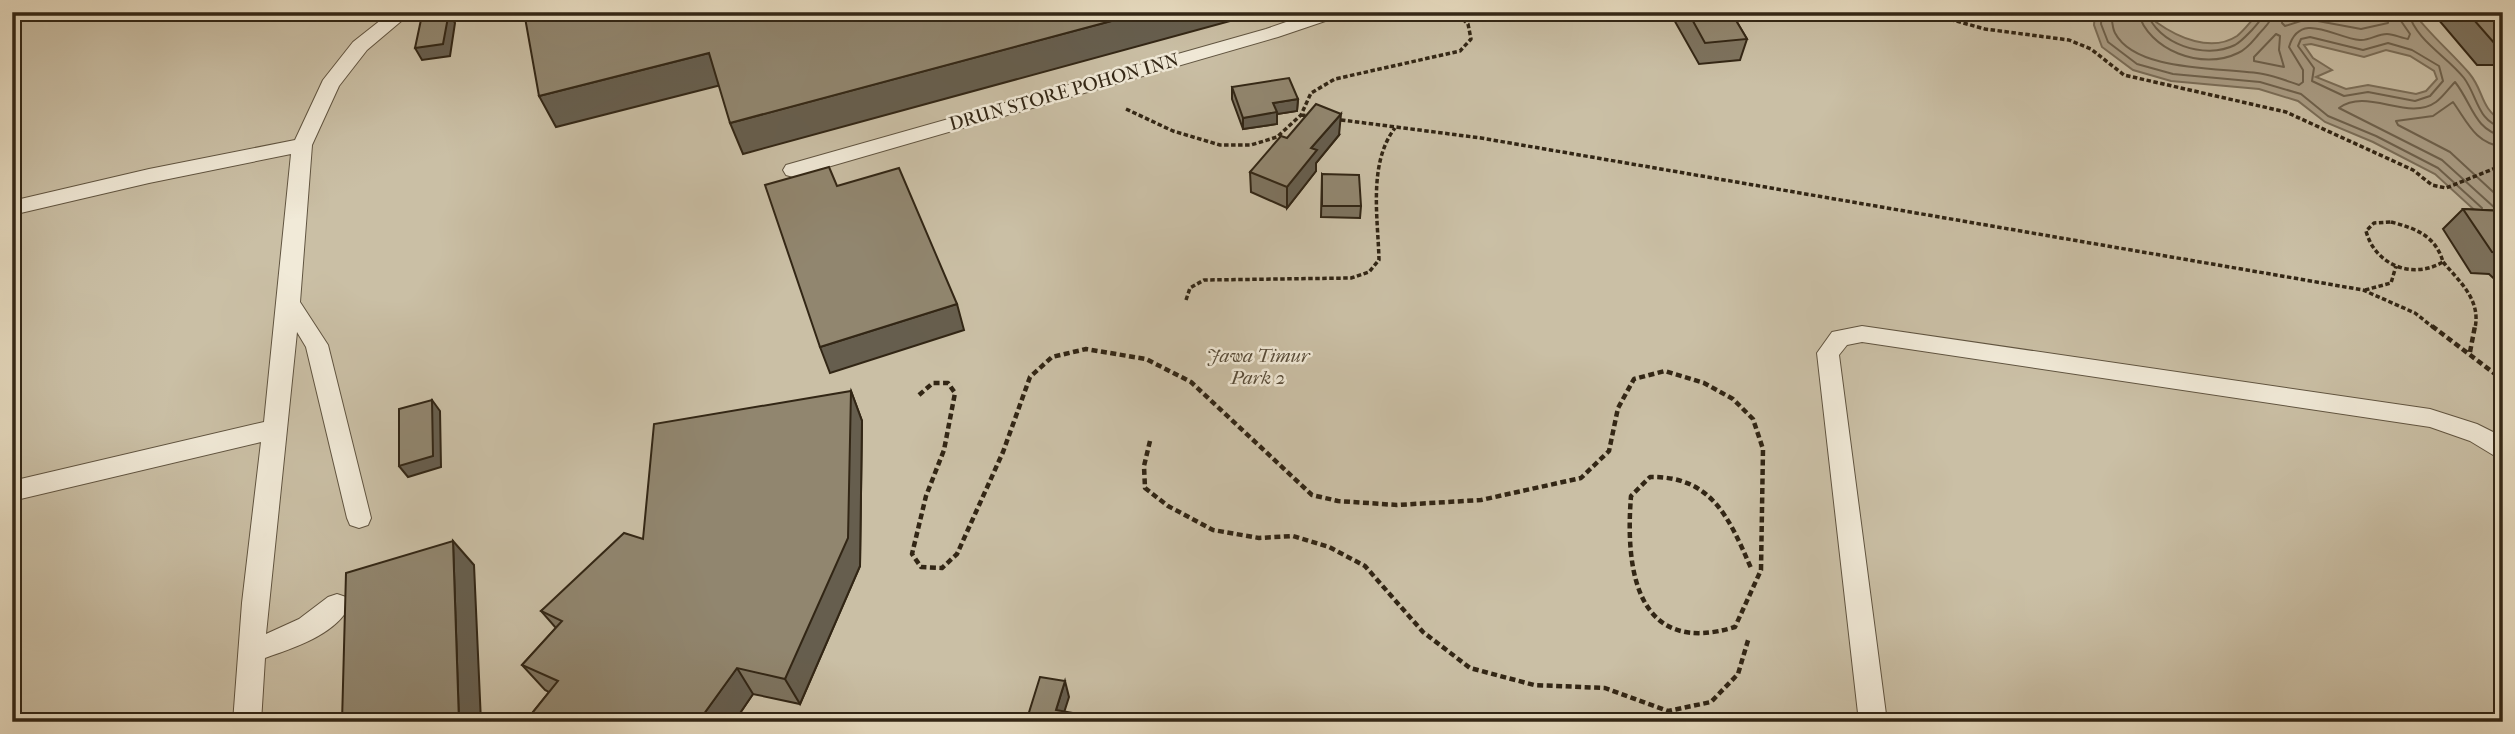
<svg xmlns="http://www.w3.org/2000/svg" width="2515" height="734" viewBox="0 0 2515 734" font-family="'IM FELL French Canon',serif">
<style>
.green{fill:#cabfa5;stroke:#7e725d;stroke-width:2}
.water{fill:#ab9f88;stroke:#7b6f5a;stroke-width:2;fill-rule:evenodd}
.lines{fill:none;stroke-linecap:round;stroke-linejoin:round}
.shore{stroke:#6e624e;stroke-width:2}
.service-casing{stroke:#605440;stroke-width:2}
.path-far1{stroke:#322615;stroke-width:3.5;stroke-dasharray:4.5 2.5;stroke-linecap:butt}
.path{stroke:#322615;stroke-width:4.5;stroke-dasharray:6 3.5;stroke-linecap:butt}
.service{fill:#f1ead8;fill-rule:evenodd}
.wall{fill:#7d735f;stroke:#322615;stroke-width:2}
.shaded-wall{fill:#665e4e;stroke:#322615;stroke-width:2}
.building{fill:#91866f;stroke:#322615;stroke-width:2}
.labels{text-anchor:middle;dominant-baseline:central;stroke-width:5;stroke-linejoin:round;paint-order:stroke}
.street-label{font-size:19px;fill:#322615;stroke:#f1ead8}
.park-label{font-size:19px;font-style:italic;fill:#584c39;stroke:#f1ead8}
</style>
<rect width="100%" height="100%" fill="#e9dec3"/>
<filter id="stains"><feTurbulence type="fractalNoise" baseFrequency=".00286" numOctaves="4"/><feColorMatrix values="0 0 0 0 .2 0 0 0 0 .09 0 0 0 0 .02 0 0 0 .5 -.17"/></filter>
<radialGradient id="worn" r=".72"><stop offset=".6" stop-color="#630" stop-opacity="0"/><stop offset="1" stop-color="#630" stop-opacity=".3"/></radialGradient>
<!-- green -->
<path class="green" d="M12,12H2503V722H12Z"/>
<!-- water -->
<path class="water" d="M2095,12H2154L2156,22C2177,37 2211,53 2237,36C2245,30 2252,19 2260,12L2325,16L2350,12H2413C2430,35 2451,52 2469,73C2485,92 2479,107 2503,122V236L2435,174L2373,142L2325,122L2298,101L2259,89L2171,81L2133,70L2102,47L2094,25ZM2311,44L2364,57L2386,50L2410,56L2434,71L2437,79L2426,91L2416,94L2368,85L2346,89L2316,77L2332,70L2313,58L2304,45Z"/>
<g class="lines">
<!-- shore -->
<path class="shore" d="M2102,12L2101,24L2108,42L2137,64L2173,74L2260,82L2301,94L2328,116L2376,136L2438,168L2482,208
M2111,12C2112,18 2112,28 2115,33C2136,73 2224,67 2263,74C2275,76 2287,81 2299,85L2303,82V70L2289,47C2300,10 2335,38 2360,40C2369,41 2377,34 2387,34C2394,34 2401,38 2408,39L2410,34L2401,21L2400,12
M2138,12C2148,50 2202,71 2238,53C2247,49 2252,42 2258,35C2265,27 2271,22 2273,12
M2147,12C2157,44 2205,60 2235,45C2242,41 2247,35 2252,30C2257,24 2262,20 2264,12
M2283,12L2282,23L2285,26L2307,19L2361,29L2388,23L2389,12
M2408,12C2417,42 2446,55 2464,78C2478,97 2477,121 2503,128
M2276,34L2280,36L2279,50L2284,67L2254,61V57Z
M2310,37L2363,50L2388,43L2412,50L2439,66L2443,81L2430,96L2415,101L2368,92L2344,96L2312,81L2314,68L2298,46L2301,39Z
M2503,147C2475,143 2468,123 2453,102L2433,116L2396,121L2398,125L2450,152L2503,201
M2496,209L2442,160L2339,108C2367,87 2408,122 2436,102C2443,97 2449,88 2455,82C2472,103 2474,130 2503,136"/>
<!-- service casing -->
<g class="service-casing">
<path id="service" d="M391,12H412L367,50L339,86L312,145L300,302L328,345L371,518L368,525L359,528L350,525L347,518L306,347L297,332L266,634L299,619L328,597L337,594L346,597L350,605C336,635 293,648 265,658L261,722H233L242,603L261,442L12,501V481L264,422L291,154L149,183L12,215V201L149,169L295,140L323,80L353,42Z
M1315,12H1343L1340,16L1278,37L793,177L786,175L783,170L786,165L1266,29Z
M1862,326L2430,409L2477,424L2503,437V461L2470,441L2430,427L1862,342L1847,345L1839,355L1887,722H1859L1817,353L1832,332Z"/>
</g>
<!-- path-far1 -->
<path class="path-far1" d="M1938,12L1949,19L1985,29L2069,40L2091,49L2124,75L2286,112L2413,170L2432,185L2446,188L2503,165
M1126,109L1173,131L1220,145H1251L1277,137L1301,115L1311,93L1335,79L1460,51L1471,39L1468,24L1455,12
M1301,115L1312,116
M1334,119L1481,138L2363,290L2415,313L2434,328
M2391,222C2415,228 2436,236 2443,262C2412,280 2375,265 2366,231L2374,223Z
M2443,262C2460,282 2481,300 2475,328
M2365,290L2391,283L2396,266
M1186,300L1190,288L1204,280L1351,278L1369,272L1379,260C1378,218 1368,163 1395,128"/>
<!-- path -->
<path class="path" d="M2432,326L2503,380
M2470,352L2475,326
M919,395L933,383H948L955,393L944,450L926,496L912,554L921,567L942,568L957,554L1003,452L1030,377L1052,357L1086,349L1146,359L1191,382L1312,495L1338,501L1397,505L1481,500L1581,478L1609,451L1618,408L1634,379L1665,371L1704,383L1733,399L1753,419L1763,449L1761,570L1735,627C1637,657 1625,571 1631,496L1650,477C1712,476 1729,518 1751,568
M1150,441L1144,466L1145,488L1168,506L1213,530L1259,538L1293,536L1329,547L1365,566L1423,632L1470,668L1534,685L1605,688L1668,711L1711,702L1738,674L1749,637"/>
<!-- service -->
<use href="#service" class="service"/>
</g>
<!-- wall -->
<path class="wall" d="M1675,12H1731L1747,39L1740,60L1699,64L1673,18Z
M2432,12H2498L2503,17V65H2477Z
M1232,87L1298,99L1297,111L1277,114V124L1243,129L1232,99Z
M1339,135L1316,163V171L1287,208L1251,192L1250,172L1287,138Z
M1322,174L1361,206L1360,218L1321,217Z
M2463,209L2503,211V287L2489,274L2471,273L2443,229Z
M2503,327V352L2498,346V331Z
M851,391L862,421L860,566L800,704L753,694L734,722H525L549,692L545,690L522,665L556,628L541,611L643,539Z"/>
<!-- shaded-wall -->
<path class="shaded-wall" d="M449,12L455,23L450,56L422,60L415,48Z
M1145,12H1263L743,154L730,123Z
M709,53L721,85L556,127L539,96Z
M1298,99L1297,111L1277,114V124L1243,129V118L1273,103Z
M1341,114L1339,135L1316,163V171L1287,208V187L1311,148Z
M957,304L964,330L830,373L820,347Z
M851,391L862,421L860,566L800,704L785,679Z
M432,400L440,411L441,467L408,477L399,466Z
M453,541L474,565L481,722H459Z
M737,668L753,694L734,722H698Z
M1065,681L1069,697L1061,722L1056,710Z"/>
<!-- building -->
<path class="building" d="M444,12H449L443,44L415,48L422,15Z
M524,12H1145L730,123L709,53L539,96Z
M1688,12H1731L1747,39L1705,43Z
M2467,12H2498L2503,17V44H2495Z
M1289,78L1298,99L1273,103L1277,112L1243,118L1232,87Z
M1316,104L1341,114L1311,148L1317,150L1287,187L1250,172L1281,136L1287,138Z
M829,167L837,186L899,168L957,304L820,347L765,185Z
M1322,174L1359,175L1361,206H1322Z
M2463,209L2503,211V253L2492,252Z
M851,391L848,538L785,679L737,668L698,722H525L558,681L522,665L562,621L541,611L624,533L643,539L654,424Z
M432,400L433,456L399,466V409Z
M453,541L459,722H342L346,573Z
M1040,677L1065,681L1056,710L1112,720L1111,722H1026Z"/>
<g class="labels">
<!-- street labels -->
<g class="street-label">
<text transform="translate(1064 92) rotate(-16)">DRUN STORE POHON INN</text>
</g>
<!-- park labels -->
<g class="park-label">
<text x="1258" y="356">Jawa Timur<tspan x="1258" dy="22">Park 2</tspan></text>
</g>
</g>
<!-- margin -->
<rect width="2515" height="734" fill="none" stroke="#e9dec3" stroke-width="42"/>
<rect x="14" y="14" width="2487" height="706" fill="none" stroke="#322615" stroke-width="3.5"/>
<rect x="21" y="21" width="2473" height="692" fill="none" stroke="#322615" stroke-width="2"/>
<rect width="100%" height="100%" filter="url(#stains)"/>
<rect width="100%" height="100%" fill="url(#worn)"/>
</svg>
